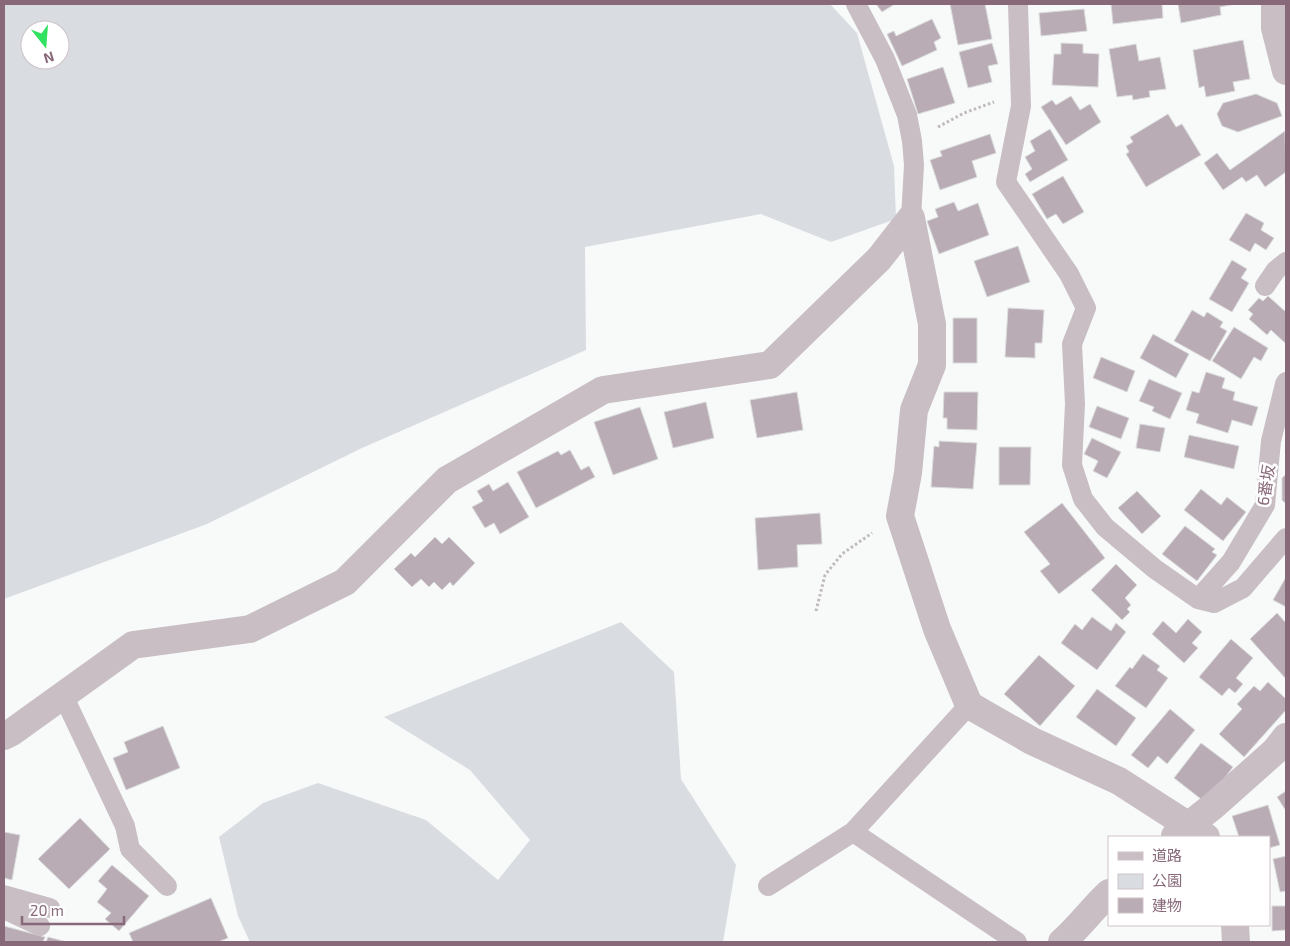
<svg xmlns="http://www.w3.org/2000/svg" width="1290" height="946" viewBox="0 0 1290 946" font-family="'Exo 2','Noto Sans JP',sans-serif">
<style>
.green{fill:#d9dce1;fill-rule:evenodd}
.building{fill:#baacb5;stroke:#dadcdc}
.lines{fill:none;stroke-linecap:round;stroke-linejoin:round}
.path{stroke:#c0b9bd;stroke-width:3;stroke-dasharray:2.5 2.5;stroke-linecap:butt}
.service{stroke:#c8bec4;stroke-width:20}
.minor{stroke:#c8bec4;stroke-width:28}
.labels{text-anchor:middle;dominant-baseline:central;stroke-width:5;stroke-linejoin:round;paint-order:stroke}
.street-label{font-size:16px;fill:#88697a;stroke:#fff}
</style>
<rect width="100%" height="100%" fill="#f8fafa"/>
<!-- green -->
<path class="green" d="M4,4H830L857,33L894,166L896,219L831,242L761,214L585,247L586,350L362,448L207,524L4,599ZM30,30H60V60H30Z
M621,622L674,672L681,779L736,865L723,942H250L238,916L219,837L263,803L318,783L426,820L498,880L530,840L470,770L384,717Z"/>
<!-- building -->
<path class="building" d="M876,4H895L882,12Z
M950,4H985L992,39L958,45Z
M1111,4H1162L1163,18L1113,24Z
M1178,4H1236L1220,7L1221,15L1181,23Z
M1084,9L1087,31L1041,36L1039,13Z
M932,19L941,38L934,42L937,50L902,66L887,34L894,31L896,36Z
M1243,40L1250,79L1233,82L1235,91L1206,97L1204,86L1199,88L1193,50Z
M992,43L998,64L988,66L992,82L968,88L959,52Z
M1061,43L1083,44V53L1099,54L1098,87L1052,85L1054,54H1061Z
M1136,44L1139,61L1160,57L1166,89L1149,91L1150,97L1133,100L1132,95L1117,97L1109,49Z
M943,67L955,103L918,114L907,79Z
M1256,94L1277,103L1282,116L1238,132L1222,126L1217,114L1223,103Z
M1071,96L1080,110L1090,104L1101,122L1066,145L1041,107L1052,100L1056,105Z
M1168,114L1176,127L1182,124L1201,155L1146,187L1126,154L1129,152L1126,146L1133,142L1130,137Z
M1050,129L1068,160L1030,182L1025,174L1032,169L1025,157L1035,151L1030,141Z
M1285,131L1286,172L1265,187L1257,175L1246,182L1242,177L1223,190L1204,163L1217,153L1230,170Z
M990,134L996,153L972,161L977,177L940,190L930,160L942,156L940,151Z
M1063,176L1084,212L1063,224L1056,214L1047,219L1032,194Z
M954,202L958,211L978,203L989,235L939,254L927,221L938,217L935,209Z
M1246,213L1264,223L1261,230L1274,238L1266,250L1255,243L1250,252L1229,240Z
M1018,246L1030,282L987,297L974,261Z
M1232,260L1247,269L1241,278L1249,283L1232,312L1209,299Z
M1268,296L1286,312V344L1271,330L1267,335L1249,319L1253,314L1248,310L1259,298L1263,301Z
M1008,308L1044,310L1042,343H1035V358L1005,357Z
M1192,310L1204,317L1207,312L1223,322L1220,327L1227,331L1210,361L1174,341Z
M953,318H977V363H953Z
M1234,327L1268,348L1261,361L1254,357L1241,379L1212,361Z
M1153,334L1189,354L1176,378L1140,358Z
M1101,357L1135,371L1127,392L1093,378Z
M1206,372L1225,378L1222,388L1235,392L1233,400L1258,407L1252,426L1232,420L1228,433L1196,423L1199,414L1186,410L1192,391L1199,393Z
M1149,379L1182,393L1170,419L1152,411L1154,407L1139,401Z
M797,392L803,430L757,438L750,400Z
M944,392H978L977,430L947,429V418H943Z
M706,402L714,438L673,448L664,412Z
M1097,406L1129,418L1121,439L1089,427Z
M640,407L658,459L613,475L594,422Z
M1140,424L1165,428L1160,452L1136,448Z
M1189,435L1239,446L1234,469L1184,457Z
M1092,438L1121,452L1107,478L1093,471L1098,461L1084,454Z
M939,441L977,443L973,489L931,487L934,446L939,447Z
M999,447H1031L1030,485H999Z
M570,450L581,470L589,466L595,477L536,508L517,472L558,451L561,455Z
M1286,474V504L1282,500V478Z
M508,482L529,517L500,534L494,523L485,528L472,507L483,501L477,491L489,484L493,491Z
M1201,489L1221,505L1227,497L1246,512L1223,541L1184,510Z
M1137,491L1161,516L1142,534L1118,508Z
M1062,503L1105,558L1059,594L1040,571L1050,564L1024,532Z
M820,513L822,544L797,545L798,567L758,570L755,518Z
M1185,526L1215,549L1212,552L1217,555L1197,581L1162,554Z
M435,537L442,544L449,537L475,563L453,586L450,582L442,590L434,582L429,587L421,579L412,587L394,569L411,553L415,557Z
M1116,564L1137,585L1125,598L1131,605L1127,609L1130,612L1122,620L1091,590Z
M1286,577V607L1273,600Z
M1277,613L1286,623V679L1250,639Z
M1092,617L1111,631L1116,623L1126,632L1097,670L1061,643L1075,624L1082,630Z
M1188,619L1202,632L1192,643L1198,648L1184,663L1152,634L1163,621L1176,633Z
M1231,639L1253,658L1236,678L1243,684L1235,693L1229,688L1222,696L1199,677Z
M1143,654L1160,666L1157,670L1168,678L1146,708L1115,686L1130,667L1132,669Z
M1039,655L1075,686L1040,726L1004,694Z
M1268,682L1286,699V710L1244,757L1219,734L1242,709L1237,704L1254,686L1260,691Z
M1097,689L1136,718L1116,746L1076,717Z
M1170,709L1195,730L1167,764L1158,756L1148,768L1131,755Z
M163,726L180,768L126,790L113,758L128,752L124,742Z
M1201,743L1233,767L1206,803L1174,778Z
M1286,791V811L1277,797Z
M1268,805L1280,845L1269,848V837H1239L1232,816Z
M80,818L110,849L69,889L38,859Z
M4,832L20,835L12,880L4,878Z
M1286,856V891L1280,892L1273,859Z
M112,865L149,896L119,931L105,919L111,913L97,902L107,889L98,881Z
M211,898L228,938L218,942H133L129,933Z
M1272,906H1286V930L1272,931Z
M4,926L45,937L43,942H4Z
M48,937L67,942H46Z"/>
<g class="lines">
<!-- path -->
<path class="path" d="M938,127L964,113L994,102
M816,611L825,575L842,554L872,533"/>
<!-- service -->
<path class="service" d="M856,4L885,59L907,115L912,141L914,165L911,218
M1018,4L1021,106L1006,182L1069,274L1086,308L1072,344L1075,404L1072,465L1083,499L1105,527L1155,569L1198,599L1214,603L1243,588L1286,538
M1265,286L1276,270L1286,262
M1198,599L1231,562L1265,505L1271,441L1285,384L1286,382
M63,695L125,826L130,849L167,886
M853,832L1017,942
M768,886L853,832L969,705
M4,895L50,908
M4,909L40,926"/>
<!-- minor -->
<path class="minor" d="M1275,4V28L1286,71
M911,218L932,324V365L914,410L908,473L900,516L937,629L969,705L1032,741L1119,781L1206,837
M4,736L12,732L133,645L250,629L345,582L447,480L603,390L770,365L879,259L911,218
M1175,836L1212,807L1275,751L1286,737
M1235,925L1236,942
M1062,942C1079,927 1092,909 1109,893"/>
</g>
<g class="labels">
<!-- street labels -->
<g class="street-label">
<text transform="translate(1265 485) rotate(-81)">6番坂</text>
</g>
</g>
<!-- border -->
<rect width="1290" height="946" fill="none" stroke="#88697a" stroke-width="10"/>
<!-- legend -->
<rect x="1108" y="836" width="162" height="90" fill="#ffffff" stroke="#cfc3ca"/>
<rect x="1118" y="852" width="25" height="8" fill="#c8bec4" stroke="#cfc3ca"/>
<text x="1152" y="861" font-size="15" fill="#88697a">道路</text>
<rect x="1118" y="874" width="25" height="15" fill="#d9dce1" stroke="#cfc3ca"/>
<text x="1152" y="886" font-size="15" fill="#88697a">公園</text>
<rect x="1118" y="898" width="25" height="15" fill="#baacb5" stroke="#cfc3ca"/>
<text x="1152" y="911" font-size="15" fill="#88697a">建物</text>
<!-- north arrow -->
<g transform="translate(45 45) rotate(163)"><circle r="24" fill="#ffffff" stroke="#cfc3ca"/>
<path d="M0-4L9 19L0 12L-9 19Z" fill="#31e160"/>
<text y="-8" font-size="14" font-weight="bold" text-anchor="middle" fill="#88697a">N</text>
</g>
<!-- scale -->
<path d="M22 916v8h102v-8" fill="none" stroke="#88697a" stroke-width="2.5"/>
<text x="30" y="916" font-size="15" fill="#88697a" stroke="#ffffff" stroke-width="4" paint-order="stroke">20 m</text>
</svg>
